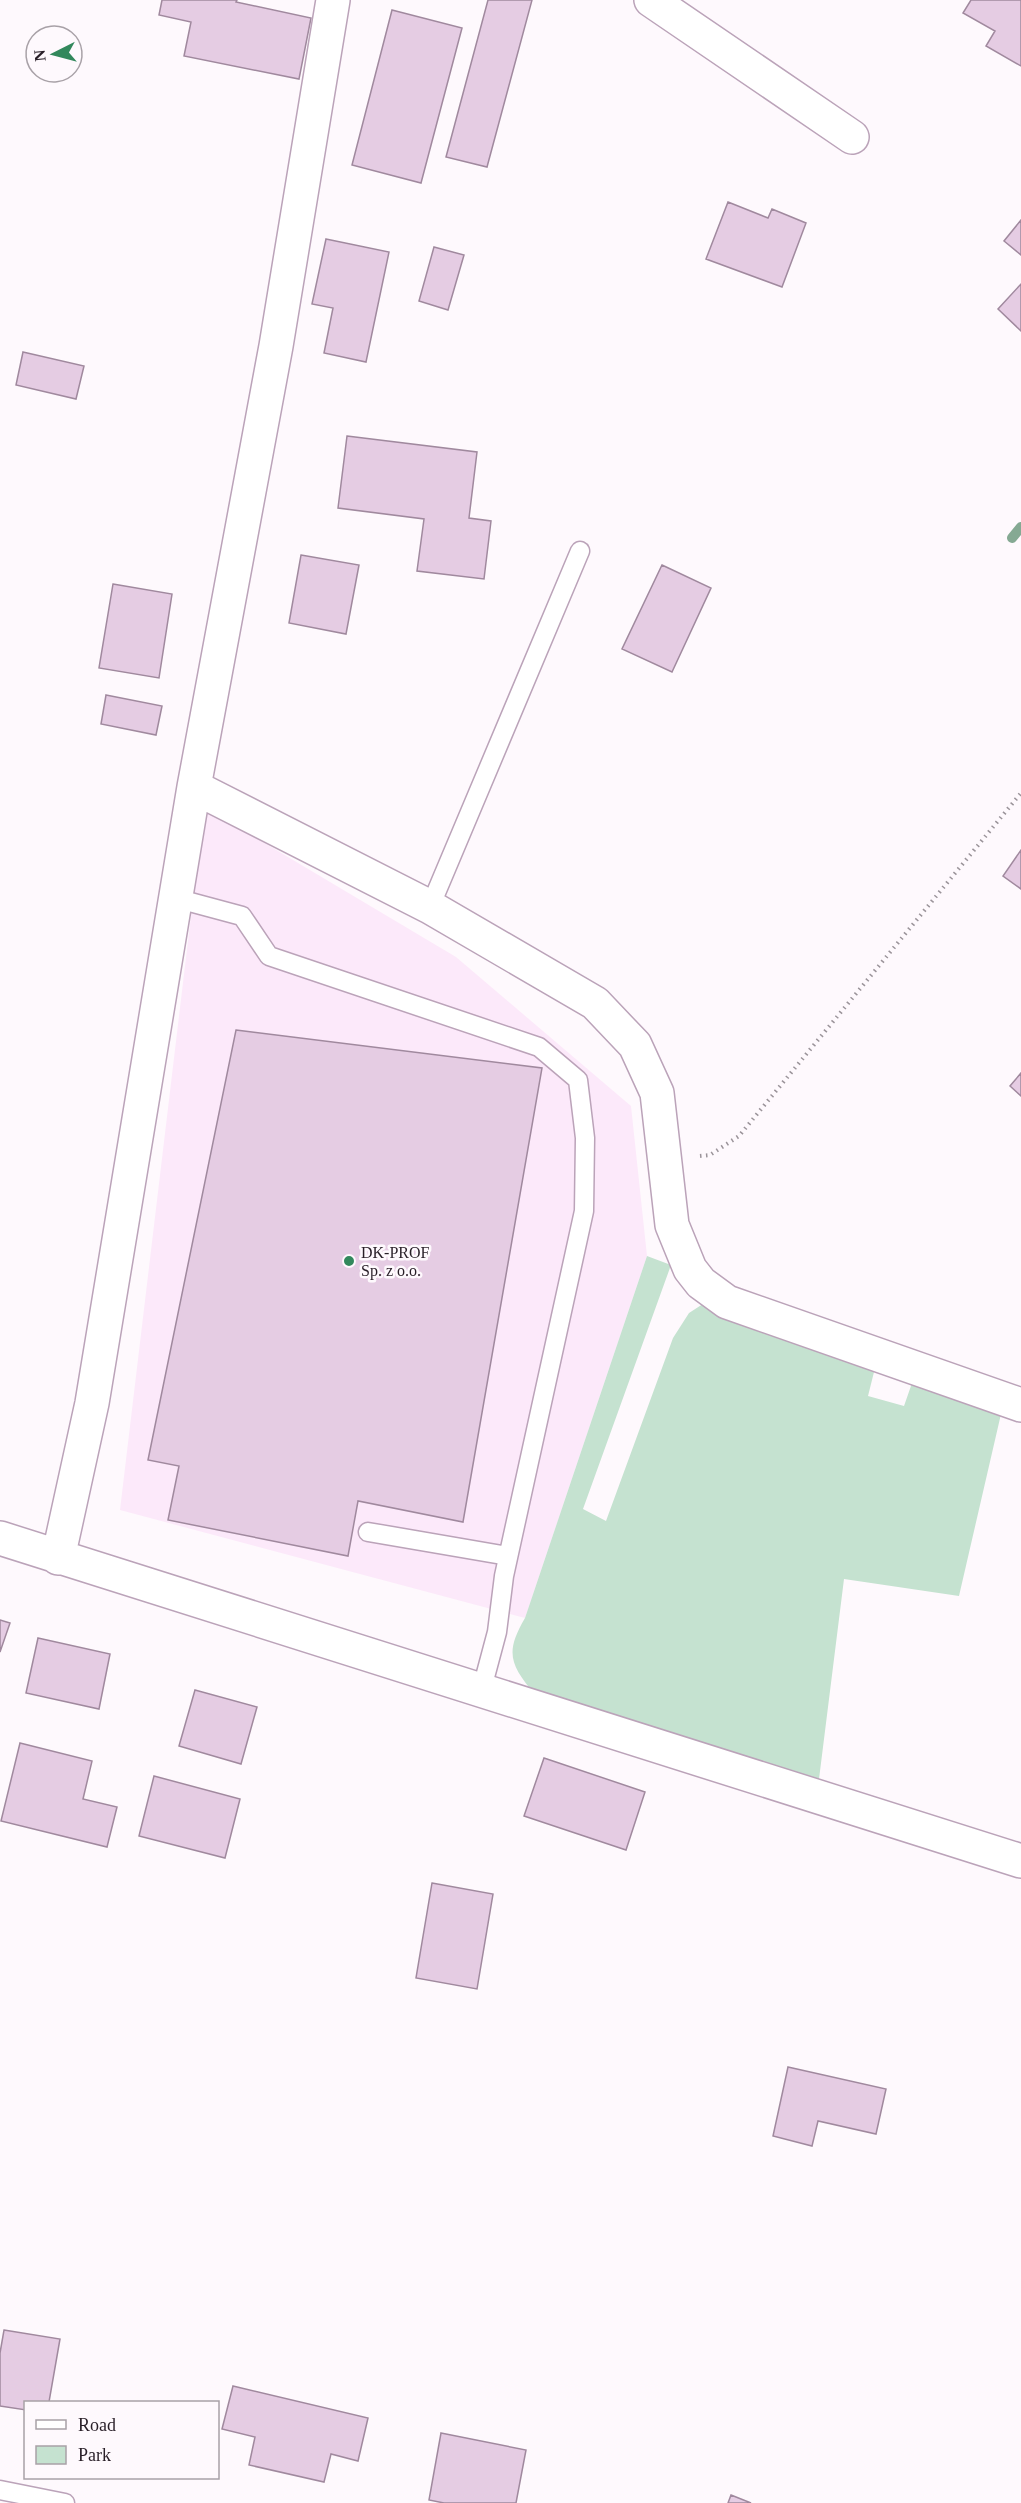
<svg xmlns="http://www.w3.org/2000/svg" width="1021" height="2503" viewBox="0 0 1021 2503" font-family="Georgia,serif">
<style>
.built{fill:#fce9fa}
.green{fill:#c5e2d0}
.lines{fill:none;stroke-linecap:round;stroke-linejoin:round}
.stream{stroke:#85a993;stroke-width:10}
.building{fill:#e5cce3;stroke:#a0899e;stroke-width:1.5}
.lane-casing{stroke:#bba3b9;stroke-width:21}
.street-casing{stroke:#bba3b9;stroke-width:36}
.path{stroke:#9b949a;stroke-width:4;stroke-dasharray:1.5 4.5;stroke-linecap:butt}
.lane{stroke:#fff;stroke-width:18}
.street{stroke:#fff;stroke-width:33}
.poi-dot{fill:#32885c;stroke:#fef9fd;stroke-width:2}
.labels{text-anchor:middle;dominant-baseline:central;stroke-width:5;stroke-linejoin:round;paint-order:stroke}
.poi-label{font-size:16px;fill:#281e27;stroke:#fef9fd;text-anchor:start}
</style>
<rect width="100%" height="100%" fill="#fef9fd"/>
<!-- built -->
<path class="built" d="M204,807L456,957L631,1106L647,1256L525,1618L120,1510Z"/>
<!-- green -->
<path class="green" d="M647,1256L671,1265L583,1509L606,1521L673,1338L689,1313L706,1302L875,1368L868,1396L904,1406L912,1383L1001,1414L959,1596L844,1579L819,1779L535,1695C511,1665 504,1654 525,1618Z"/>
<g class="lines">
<!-- stream -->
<path class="stream" d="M1012,538L1021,527"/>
</g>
<!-- building -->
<path class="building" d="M162,0H237L236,2L311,18L299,79L184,56L191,22L159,15Z
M488,0H532L487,167L446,157Z
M971,0H1021V66L986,46L995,31L963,13Z
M392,10L462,28L421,183L352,165Z
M728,202L768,218L772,209L806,223L782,287L706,259Z
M1021,220V255L1004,241Z
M326,239L389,252L366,362L324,353L333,308L312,304Z
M434,247L464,255L448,310L419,301Z
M1021,284V331L998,309Z
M23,352L84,366L76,399L16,385Z
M347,436L477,452L469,518L491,521L484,579L417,571L424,519L338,508Z
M301,555L359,565L346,634L289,623Z
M662,565L711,588L672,672L622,649Z
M113,584L172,594L159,678L99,668Z
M106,695L162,706L156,735L101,724Z
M1021,850V889L1003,876Z
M236,1030L542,1068L463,1522L358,1501L348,1556L168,1520L179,1466L148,1460Z
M1021,1073V1096L1010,1086Z
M0,1620L10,1623L0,1652Z
M38,1638L110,1654L99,1709L26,1693Z
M195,1690L257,1707L241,1764L179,1746Z
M20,1743L92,1761L83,1799L117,1807L107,1847L1,1821Z
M544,1758L645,1792L626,1850L524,1816Z
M154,1776L240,1799L225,1858L139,1836Z
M432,1883L493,1894L477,1989L416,1978Z
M788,2067L886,2089L876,2134L818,2121L812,2146L773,2136Z
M4,2330L60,2339L49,2402H26V2410L0,2406V2353Z
M233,2386L368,2418L358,2461L331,2454L324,2482L249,2465L255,2437L222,2429Z
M441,2433L526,2450L516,2503H444L429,2500Z
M731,2495L751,2503H728Z"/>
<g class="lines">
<!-- lane casing -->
<g class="lane-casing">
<path id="lane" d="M175,898L242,916L269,956L539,1047L578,1080L585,1138L584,1211L504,1576L497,1632L481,1692
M430,907L580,551
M368,1532L508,1556
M0,2490L65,2503"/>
</g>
<!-- street casing -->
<g class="street-casing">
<path id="street" d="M651,0L852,137
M194,787L430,907L595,1003L635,1045L657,1093L672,1225L690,1269L701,1283L727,1302L1021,1405
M0,1538L1021,1861
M58,1558L92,1403L194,787L276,346L333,0"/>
</g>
<!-- path -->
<path class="path" d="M700,1156L710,1155L739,1136L1021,793"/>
<!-- lane -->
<use href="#lane" class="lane"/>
<!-- street -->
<use href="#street" class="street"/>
</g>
<!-- markers -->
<circle class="poi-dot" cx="349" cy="1261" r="6"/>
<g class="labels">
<!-- poi labels -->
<g class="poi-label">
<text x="361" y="1252">DK-PROF<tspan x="361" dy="18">Sp. z o.o.</tspan></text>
</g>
</g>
<!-- legend -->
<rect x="24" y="2401" width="195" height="78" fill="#fef9fd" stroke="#a8a1a7" stroke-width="1.5"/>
<rect x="36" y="2420" width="30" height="9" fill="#ffffff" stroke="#a8a1a7" stroke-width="1.5"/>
<text x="78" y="2431" font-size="18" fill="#281e27">Road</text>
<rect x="36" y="2446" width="30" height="18" fill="#c5e2d0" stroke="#a8a1a7" stroke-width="1.5"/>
<text x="78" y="2461" font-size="18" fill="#281e27">Park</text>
<!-- north arrow -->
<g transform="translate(54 54) rotate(264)"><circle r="28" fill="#fef9fd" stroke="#a8a1a7" stroke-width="1.5"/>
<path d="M0-4.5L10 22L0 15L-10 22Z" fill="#32885c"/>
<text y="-9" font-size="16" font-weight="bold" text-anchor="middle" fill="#281e27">N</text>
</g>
</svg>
